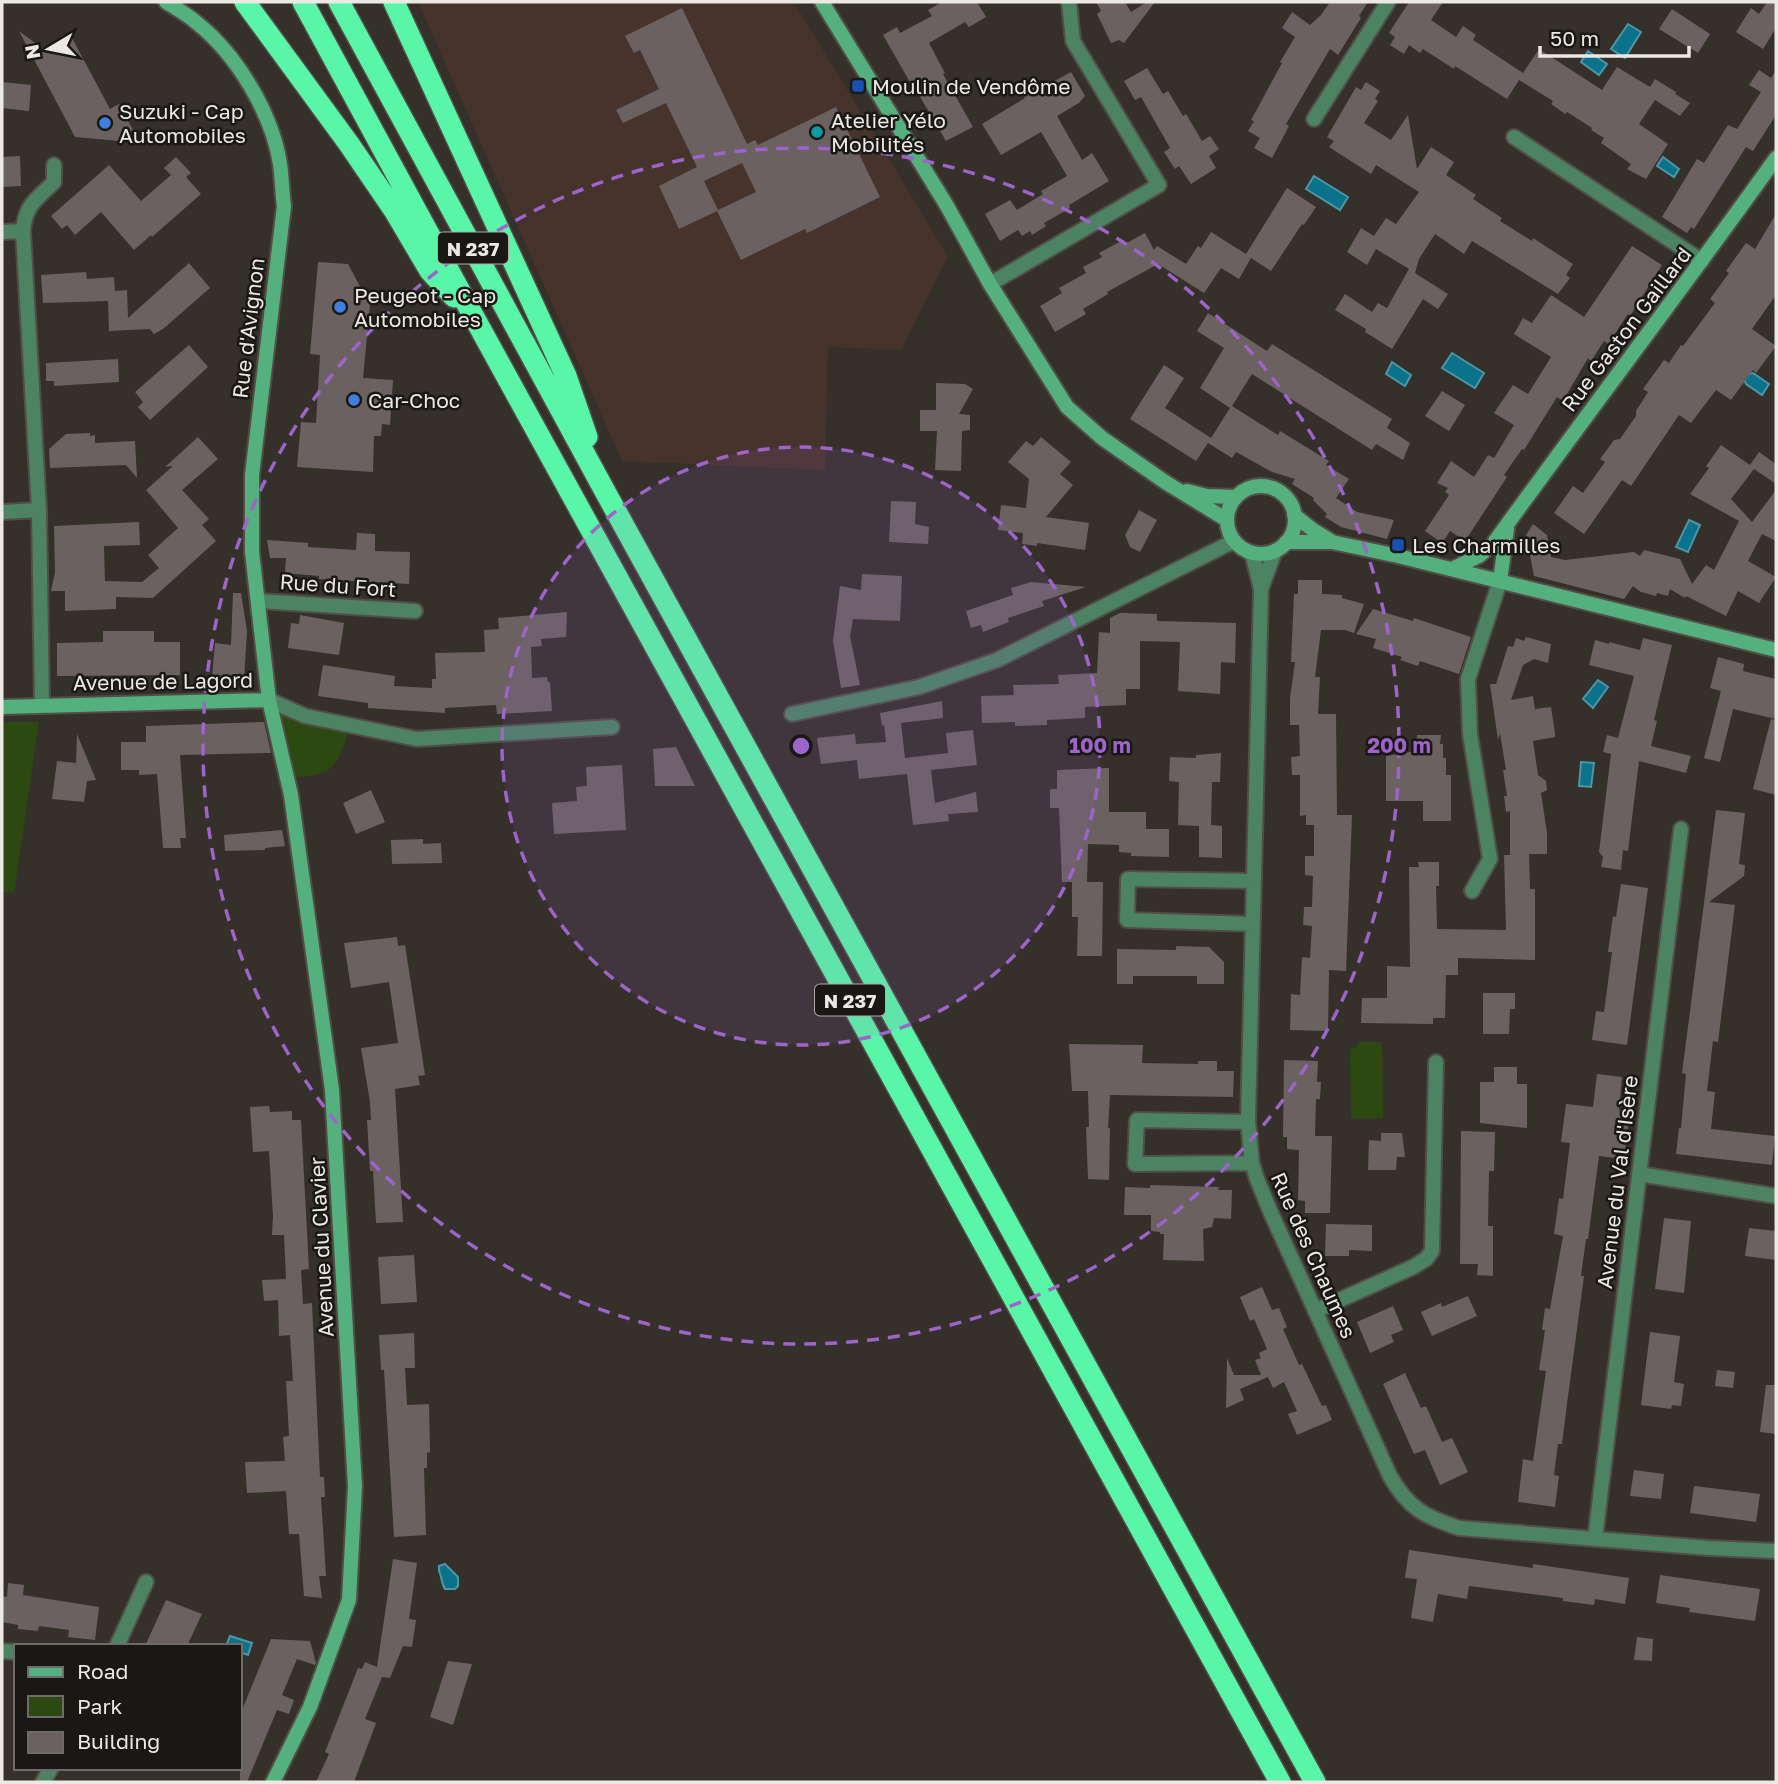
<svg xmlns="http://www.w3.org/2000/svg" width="1778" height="1784" viewBox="0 0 1778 1784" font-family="'Golos Text',sans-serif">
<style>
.commercial{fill:#46332b}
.green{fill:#2b4911}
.water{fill:#0b728b;stroke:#4e95a6;stroke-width:2}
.building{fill:#6c6161;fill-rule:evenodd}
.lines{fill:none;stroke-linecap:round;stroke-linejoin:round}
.street-casing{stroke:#524d47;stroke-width:18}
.secondary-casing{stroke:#524d47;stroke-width:18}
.highway-casing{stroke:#524d47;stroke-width:24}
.street{stroke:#4b8363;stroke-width:14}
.secondary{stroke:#54b17e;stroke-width:14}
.highway{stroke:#58f6a6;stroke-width:21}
.ring{fill:none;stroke:#9d64ca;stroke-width:3.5;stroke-dasharray:12 9}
.transit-dot{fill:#1a4fb4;stroke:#1a1815;stroke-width:2.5}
.shop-dot{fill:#3f7fe0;stroke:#1a1815;stroke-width:2.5}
.culture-dot{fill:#0f9aa8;stroke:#1a1815;stroke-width:2.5}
.labels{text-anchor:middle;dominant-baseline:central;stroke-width:5;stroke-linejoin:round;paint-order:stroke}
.shield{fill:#1a1815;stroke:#adaaa6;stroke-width:2}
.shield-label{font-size:19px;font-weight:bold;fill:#ece8e4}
.poi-label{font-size:21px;fill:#ece8e4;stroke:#1a1815;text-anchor:start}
.street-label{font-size:21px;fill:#ece8e4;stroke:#1a1815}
.centre{fill:#9d64ca;stroke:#1a1815;stroke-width:3.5}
.ring-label{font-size:21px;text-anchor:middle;font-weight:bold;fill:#9d64ca;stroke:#1a1815;stroke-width:5;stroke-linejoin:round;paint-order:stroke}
</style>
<rect width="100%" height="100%" fill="#353029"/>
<!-- commercial -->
<path class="commercial" d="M418,2H794L948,256L901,350L828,347L825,470L622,461Z"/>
<!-- green -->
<path class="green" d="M269,700L349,726C340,767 331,778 288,777Z
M2,722H39L14,893L2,892Z
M1359,1042H1382L1383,1118L1351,1119L1350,1049L1356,1048Z"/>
<!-- water -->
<path class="water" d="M1628,24L1641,32L1625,58L1611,49Z
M1588,51L1607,64L1599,75L1581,62Z
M1663,157L1679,169L1674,177L1657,166Z
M1314,176L1348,197L1340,210L1306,189Z
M1452,353L1484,373L1475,388L1442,368Z
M1392,362L1411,375L1405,386L1386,374Z
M1753,373L1769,384L1762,395L1746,384L1744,379L1749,374Z
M1689,520L1700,525L1688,552L1676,547Z
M1598,680L1608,687L1593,708L1583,699Z
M1581,762L1594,763L1591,787L1579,786Z
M445,1564L458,1577V1586L455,1589H445C441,1583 442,1577 439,1571V1566Z
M230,1636L252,1643L248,1655L240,1652V1646H226Z"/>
<!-- building -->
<path class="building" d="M942,2H977L986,17L969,27L965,22L929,43L945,73L943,74L973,127L946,141L916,90L915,91L883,35L897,27L900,33L932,16L928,10Z
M1096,2H1125L1131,12L1147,2H1155L1124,43L1119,40L1111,43L1097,14L1101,11Z
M1330,2H1368L1359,16L1361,18L1338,55L1330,49L1286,124L1289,126L1272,158L1254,148L1260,138L1248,131L1254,121L1251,120L1282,63L1280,62L1295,37L1282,28L1292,12L1310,25L1321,15Z
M1409,2H1443L1431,20L1456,37L1463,26L1476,35L1473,40L1523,73L1539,49L1602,90L1617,67L1650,87L1655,79L1676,92L1675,94L1690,103L1680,116L1655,100L1639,124L1668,144L1646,179L1627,169L1631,164L1601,143L1604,138L1591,130L1592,128L1567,112L1565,114L1551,104L1553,101L1519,80L1507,99L1455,66L1454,69L1423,49L1420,53L1409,45L1404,54L1390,45L1395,37L1389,33Z
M1767,2H1776V28L1763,49L1736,32L1751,8L1759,14Z
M682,8L747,144L755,140L758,145L836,107L880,197L807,233L805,229L741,260L717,211L679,229L659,186L697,167L666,103L623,123L616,110L659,89L640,50L634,53L625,36ZM742,163L756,192L718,210L704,181Z
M1672,9L1710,34L1698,53L1659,29Z
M19,31L46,51L72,38L110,109L119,104L133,130L129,132L131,142L75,137Z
M1147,68L1163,94L1168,91L1183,116L1186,114L1202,141L1210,136L1219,149L1209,156L1216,168L1191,184L1179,166L1175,169L1164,152L1170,148L1141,97L1135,100L1124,81Z
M1759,70L1771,78L1776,70V115L1753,151L1746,147L1694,229L1691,227L1687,233L1662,217L1697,159L1704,163L1728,125L1737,129L1761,92L1749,85Z
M1071,72L1085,96L1079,103L1057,116L1082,160L1092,153L1109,181L1069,205L1070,208L1044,223L1046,226L1032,235L1030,231L1022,236L1018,230L1000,241L985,214L1010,200L1017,210L1043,194L1041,191L1067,176L1041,132L1001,155L982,124L1025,98L1022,94L1040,84L1042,88Z
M2,82L31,85L29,111L2,108Z
M1366,82L1380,91L1375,99L1378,101L1364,123L1391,140L1408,115L1417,169L1431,147L1454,162L1446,175L1476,195L1473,199L1502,218L1500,221L1532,241L1533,238L1573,264L1566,275L1570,278L1558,294L1472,241L1464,254L1435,234L1419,259L1415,273L1448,294L1438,309L1423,299L1392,349L1365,332L1366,329L1335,310L1345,294L1372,312L1378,303L1387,308L1409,269L1376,249L1367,265L1347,252L1361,228L1374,236L1386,218L1396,224L1419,192L1376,165L1371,174L1329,147L1334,141L1327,137L1356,87L1361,90Z
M20,156L21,186L2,187V157Z
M176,157L191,173L186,177L201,194L152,237L151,235L134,250L101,212L75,235L67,225L62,229L51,216L109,165L141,201L171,175L164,168Z
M1287,188L1316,207L1304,225L1302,224L1271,271L1251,258L1239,279L1221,268L1204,293L1158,264L1107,292L1108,294L1083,309L1086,314L1055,332L1040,306L1062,293L1059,288L1086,273L1083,267L1102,257L1099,253L1123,240L1125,244L1145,233L1154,250L1157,246L1186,264L1198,246L1201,248L1211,232L1246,254Z
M1776,214V295L1752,329L1776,346L1756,373L1753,370L1731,400L1716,390L1691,423L1679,415L1631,486L1622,480L1584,534L1554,513L1573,486L1583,493L1605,462L1600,459L1614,440L1620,439L1636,416V411L1648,392L1643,389L1664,360L1669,363L1681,345L1683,346L1715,303L1710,299L1729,273L1726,271L1746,243L1755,249Z
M1632,246L1662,265L1630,316L1628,314L1608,344L1604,341L1591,361L1588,358L1563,401L1557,397L1524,450L1522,449L1504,475L1507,477L1465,541L1450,531L1442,543L1425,531L1449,495L1445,492L1448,488L1437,483L1451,461L1474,477L1488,455L1494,458L1514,425L1494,413L1513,385L1528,394L1551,357L1514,334L1523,318L1532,323L1551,295L1584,317Z
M318,262L348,264L370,305L363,378L393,380L390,425L382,424L381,436H374L373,472L297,467L301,422L316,423L320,355L310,354Z
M189,263L210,288L163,329L154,334L150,329L109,331L108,301L43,303L41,275L86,272L87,279L114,277L115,291L127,290L128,318Z
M1208,313L1267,351L1272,344L1392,419L1387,428L1410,443L1403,460L1376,444L1372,450L1252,374L1232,406L1278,435L1280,431L1329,461L1326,465L1349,479L1336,498L1357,512L1394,520L1387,539L1341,527L1325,517L1327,514L1313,500L1314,498L1292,484L1295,479L1272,472L1236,452L1232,458L1208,443L1196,461L1130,419L1164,365L1184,378L1165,408L1211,438L1230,408L1200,388L1224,348L1197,331Z
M189,345L208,367L150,420L138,407L143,402L135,392Z
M118,359L119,382L54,386V381H46V363Z
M936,383L965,384L973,389L959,414L970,415V430L962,431L961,471L935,470L937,431H920V410H936Z
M1442,391L1465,405L1449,431L1425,416Z
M90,433V436L95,435V443L135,441L137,478L126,465L50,468L49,449L66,434Z
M198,437L218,459L182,490L209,519L202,525L216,541L153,598L116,597V609L65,611V591H51L55,572L54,526L139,522L140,545L104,546L105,581L142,582L159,568L148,555L178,528L146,490L173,466L165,467Z
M1041,437L1071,462L1060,474L1073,485L1046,517L1089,523L1085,550L1037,543V546L1022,544L1023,533L998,530L1001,505L1026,508L1029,479L1008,462L1026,441L1033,446Z
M1721,445L1750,465L1759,452L1776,464V484L1754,469L1731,499L1752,522L1776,490V541L1762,534L1748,561L1776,577L1759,603L1738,591L1726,616L1686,596L1685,598L1670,589L1668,596L1657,593L1656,596L1641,592L1633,586L1624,599L1534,576L1526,535L1533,524L1547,535L1551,557L1565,560L1634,552L1640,556L1644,550L1680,559L1692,584L1706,565L1714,570L1739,521L1690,494L1709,468L1706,466Z
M891,501L916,502L915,524L929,527L928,544L889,542Z
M1139,510L1157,520L1140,552L1130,547L1125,535Z
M357,533L375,534V551L410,552L409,584L319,579V576L285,573L286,558H270L267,540L308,543V547L356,550Z
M862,574L902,576L900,621L853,619L850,636L860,685L841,688L833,641L840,586L861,590Z
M1298,580H1322V594L1342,595V598L1364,604L1354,633L1345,630H1321L1315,677H1320L1318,714H1336L1337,815H1352L1346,971L1329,970L1328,1031L1290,1030L1291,994L1300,995L1302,957L1310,958L1312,926L1303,925L1304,907H1312L1313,876L1305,875V856H1314V825H1306V815L1300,816V775H1292L1291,757L1300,756L1299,725H1290V698L1295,662H1291L1294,594H1298Z
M1031,582L1086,587L1042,601L1044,606L1008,618L1009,622L983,632L981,625L971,628L966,611L1013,595L1011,588Z
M233,593H241L247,631L244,680L212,678L215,643L231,645Z
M1373,609L1413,621L1414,618L1471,637L1459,674L1420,661L1418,666L1400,660L1402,657L1373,648L1376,639L1356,634Z
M567,612L566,637L541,639L542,646L531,647L532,678L547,677L548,682H550L552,711L497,714L496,705L445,708V713L368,708V703L318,696L323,665L395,676L394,686L432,688V679H436L435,653L485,652L484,630L499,629L498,618Z
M1120,613L1157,614V621L1236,623L1235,663L1221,662L1220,694L1178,691L1180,642L1140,641V689H1126V705L1085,707V718L1047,720V725L1015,726V722L982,723L981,696L1014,695L1013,685L1059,684L1058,675L1097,673L1099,632L1110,633V618Z
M300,615L344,623L339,655L288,648L291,623L299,624Z
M103,631H154V642H180V675L57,676V643L103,642Z
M1526,637L1551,644L1548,663L1534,659L1523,665L1511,700L1533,696L1535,709L1551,707L1555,733V737L1533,741L1538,775L1546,781L1547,790L1541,793L1547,833V854H1529L1530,889H1535V960L1458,958V975H1446L1445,1018H1433V1024L1361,1023L1362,998H1387V966L1410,967L1409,867H1419L1418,862H1439V886H1436L1437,929L1506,930L1504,855H1510V811L1506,812L1504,796H1507L1503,770H1506L1500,733L1498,740L1490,684H1496L1508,646L1513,647L1516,638L1524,641Z
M1643,638L1672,645L1654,720L1657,721L1651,746L1691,756L1686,773L1639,761L1628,851L1623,850L1621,870L1601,867L1603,857L1599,852L1611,754L1603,752L1607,735L1618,738L1634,676L1589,665L1595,640L1609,644V642L1640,650Z
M1718,657L1744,664L1743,671L1776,679V719L1733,709L1720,762L1704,758L1721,691L1710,688Z
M942,701L943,718L901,723L905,758L948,753L946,733L973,730L977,765L931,770L935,803L976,792L978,812L948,814L949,821L913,825L907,774L859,779L857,760L821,764L817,738L855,734L856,744L886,742L884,725L882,726L880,713Z
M1771,719L1776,720V795L1753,789Z
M264,722L271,753L180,755L186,838H180L181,848H163L157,774L139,775V770H121V742H146V726Z
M77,734L96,780L87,781L84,802L52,799L57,761L76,763Z
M1417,735H1441L1440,744H1443V758H1446V775H1451V821H1423V801H1386V756L1416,751Z
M676,747L695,786H655L653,749Z
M1221,753L1220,782H1212L1211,825L1222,826V858L1199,857V826L1178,825L1179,782L1169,781L1170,757L1196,758V755Z
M622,765L626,830L554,834L552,803L577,801L576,787L587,786L586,767Z
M1109,768V812H1146V829H1169V857L1131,856V853L1119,852V845L1088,844L1087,882H1103L1102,956H1077L1078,917H1072V882H1062L1059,808H1050V789H1057V770Z
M371,790L385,822L356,834L343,803Z
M1716,810L1745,813L1739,864L1745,865L1744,876L1709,902L1735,905L1718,1042L1713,1041L1707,1091L1715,1092L1711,1129L1775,1136L1772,1165L1676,1154L1679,1128H1681L1686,1074L1682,1073Z
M282,830L285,846L265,848V850L225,851L224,835Z
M423,839V844L441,843L442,863L392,864L391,840Z
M1621,884L1648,888L1627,1045L1592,1040L1596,1011L1604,1012L1612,952H1608L1613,916L1616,917Z
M397,937L398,946L405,945L425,1075L418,1076L420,1085L395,1089L403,1222L376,1223L373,1171H370L367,1120H371L370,1102L361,1048L398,1043L389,982L351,988L344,943Z
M1176,946L1209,947L1224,962V984H1197V976H1133V984H1117V949L1176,950Z
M1483,993H1515V1009H1510L1509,1034H1483Z
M1069,1044L1143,1045L1142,1063L1198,1064V1061H1217V1071H1234L1233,1097L1110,1095L1108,1128H1110L1109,1180L1088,1179L1086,1127H1089L1088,1091H1072Z
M1284,1060L1318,1061L1317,1082H1321L1320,1099H1316L1315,1136H1332L1330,1213H1305V1201L1298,1200L1299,1150L1287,1149V1137H1283Z
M1494,1067H1517V1084H1527V1128L1480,1123V1082H1494Z
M1597,1074L1622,1077L1619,1110L1630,1111L1624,1159L1599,1156L1588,1239H1586L1581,1276H1584L1567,1404L1562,1444H1558L1554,1475L1559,1476L1555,1507L1518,1502L1523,1459L1533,1461L1546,1371L1539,1370L1545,1330H1542L1545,1308L1550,1309L1563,1236L1554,1234L1559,1198L1563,1199L1570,1143L1561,1142L1566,1104L1593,1107Z
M269,1106L270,1112L292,1111V1120H301L309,1269L301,1270L303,1304L312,1303L320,1477H324L325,1497H321L326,1576H319L322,1598L304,1596L299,1534H289L286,1491L247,1493L245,1462L285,1461L283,1437L289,1436L286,1381H293L290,1335L279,1336L278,1300L264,1301L262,1280L286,1279L284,1235H272L273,1216L269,1151L253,1152L250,1107Z
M1461,1131L1495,1132L1494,1171H1489L1488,1226H1493V1276L1477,1275L1478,1264H1460Z
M1381,1133H1402L1405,1157H1397L1396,1170H1368L1369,1140L1381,1141Z
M1150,1185L1219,1187L1218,1190H1232L1231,1219L1214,1218L1212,1227L1203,1229L1204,1261L1163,1260L1164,1234H1160V1232L1151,1231V1215H1124L1125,1187L1150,1188Z
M1664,1218L1691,1221L1684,1293L1655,1289Z
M1326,1224L1372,1225V1251L1349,1250V1256H1325Z
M1749,1228L1776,1231V1260L1745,1256Z
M414,1255L417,1302L381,1304L378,1257Z
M1262,1287L1272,1310L1279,1308L1287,1327L1283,1329L1299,1365L1302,1364L1322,1406L1326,1405L1332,1420L1297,1435L1288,1414L1297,1411L1284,1382L1273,1388L1268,1377L1240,1389L1244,1400L1226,1408L1227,1358L1234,1375H1261L1255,1360L1261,1358L1259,1353L1267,1349L1254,1319L1250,1321L1240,1297Z
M1468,1296L1477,1316L1432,1336L1421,1312L1441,1303L1442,1307Z
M1393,1306L1403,1330L1391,1335L1394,1342L1370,1353L1357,1322Z
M1650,1332L1680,1336L1674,1382L1684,1384L1681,1406L1672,1405L1671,1409L1641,1405Z
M414,1333L415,1368H405L407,1405L429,1404L430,1452L427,1453V1468H424L426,1535L394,1537L384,1370H381L379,1335Z
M1717,1370L1735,1372L1733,1388L1715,1386Z
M1405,1373L1421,1408L1426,1406L1442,1442L1452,1438L1468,1472L1440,1485L1425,1450L1414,1454L1383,1384Z
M1766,1385H1776V1434L1760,1432Z
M1634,1470L1664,1474L1661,1499L1630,1496Z
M1694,1486L1760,1494L1756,1522L1690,1513Z
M1409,1550L1533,1568V1564L1629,1578L1625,1604L1595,1599L1594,1605L1563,1601V1598L1469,1586L1467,1599L1438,1594L1433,1622L1411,1618L1417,1579L1405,1578Z
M393,1559L417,1563L409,1619L416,1620L412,1647L403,1646L390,1678L382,1677L365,1719L376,1723L354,1782H316L329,1754L325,1752L358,1668L362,1669L365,1662L377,1667Z
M1660,1575L1760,1589L1755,1621L1689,1612L1690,1608L1656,1603Z
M8,1583L24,1585L23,1595L99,1607L95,1640L68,1637L69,1630L39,1626L38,1631L18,1629V1625L2,1622V1596L7,1597Z
M166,1600L202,1614L187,1646H145Z
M1637,1637L1653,1639L1652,1661L1634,1660Z
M271,1639L310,1641L316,1663L315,1665L297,1659L282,1695L294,1700L289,1714L277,1710L247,1782H240V1715Z
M448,1661L472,1664L453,1725L430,1717Z"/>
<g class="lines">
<!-- street casing -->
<g class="street-casing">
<path id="street" d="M1314,119L1388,2
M1514,137L1702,261
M2,232L23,231
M990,284L1159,185L1073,41L1069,2
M2,512L39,510
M1252,553L1261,589L1248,1122L1252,1163L1257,1179L1271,1213L1390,1476C1408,1508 1425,1517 1459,1528L1709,1548L1776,1551
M1261,589L1275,551
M258,601L415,611
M269,700L305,716L417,739L612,727
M42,705L39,510L23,231C25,205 36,200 54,182V165
M792,714L919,687L997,660L1234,541
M1472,891L1490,859L1470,734L1468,679L1500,581
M1253,924L1127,920L1128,879L1254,881
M1248,1122L1137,1120L1135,1164L1252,1163
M1639,1174L1776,1196
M1315,1311L1413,1267L1426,1259L1432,1251L1436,1062
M1595,1539L1681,829
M117,1646L146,1582
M2,1651L16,1652
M43,1782L51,1768"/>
</g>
<!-- secondary casing -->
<g class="secondary-casing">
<path id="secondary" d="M166,2C177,9 188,15 197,23C237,55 272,113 280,164C282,178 282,192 284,206L252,475V552L269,700L291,795L332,1090L355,1486L349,1600L310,1707L273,1782
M822,2L947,206L990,284L1067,407L1102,438L1165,482L1227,520
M1227 520a34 34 0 1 1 68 0a34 34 0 1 1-68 0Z
M1187,491L1207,496L1236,497
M1294,515L1313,530L1331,541
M1286,542H1332L1398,556L1776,650
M1452,569L1479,556L1493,544C1586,415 1683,288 1776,158
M1500,581L1507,529
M2,707L269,700"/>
</g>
<!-- highway casing -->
<g class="highway-casing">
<path id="highway" d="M245,2L349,144L394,210L430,271L454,297
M303,2L475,319L1280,1782
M339,2L607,495L1315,1782
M394,2L566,376L587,437"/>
</g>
<!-- street -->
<use href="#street" class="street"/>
<!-- secondary -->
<use href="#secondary" class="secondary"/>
<!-- highway -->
<use href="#highway" class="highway"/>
</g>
<!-- distance rings -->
<circle cx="801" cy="746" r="299" fill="#9d64ca" fill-opacity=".12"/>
<g class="ring">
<circle cx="801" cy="746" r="299"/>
<circle cx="801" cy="746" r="598"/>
</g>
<!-- markers -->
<g class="transit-dot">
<rect x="851" y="79" width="14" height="14" rx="3.5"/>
<rect x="1391" y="538" width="14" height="14" rx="3.5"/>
</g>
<g class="shop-dot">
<circle cx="105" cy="123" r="7"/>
<circle cx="340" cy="307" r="7"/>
<circle cx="354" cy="400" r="7"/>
</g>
<circle class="culture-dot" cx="817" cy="132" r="7"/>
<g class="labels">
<!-- shield labels -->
<g class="shield">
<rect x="438" y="232.5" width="70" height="31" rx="5"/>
<rect x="815" y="984.5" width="70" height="31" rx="5"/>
</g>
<g class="shield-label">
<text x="473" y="248">N 237</text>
<text x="850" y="1000">N 237</text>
</g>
<!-- poi labels -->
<g class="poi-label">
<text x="872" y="86">Moulin de Vendôme</text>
<text x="119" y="111">Suzuki - Cap<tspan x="119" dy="24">Automobiles</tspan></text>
<text x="831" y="120">Atelier Yélo<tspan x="831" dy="24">Mobilités</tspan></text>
<text x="354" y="295">Peugeot - Cap<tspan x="354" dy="24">Automobiles</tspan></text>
<text x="368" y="400">Car-Choc</text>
<text x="1412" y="545">Les Charmilles</text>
</g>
<!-- street labels -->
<g class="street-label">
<text transform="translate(248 328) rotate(-83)">Rue d'Avignon</text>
<text transform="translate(1626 329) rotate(-53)">Rue Gaston Gaillard</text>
<text transform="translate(338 585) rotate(4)">Rue du Fort</text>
<text transform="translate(163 681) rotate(-1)">Avenue de Lagord</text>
<text transform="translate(1617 1182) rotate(-83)">Avenue du Val d'Isère</text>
<text transform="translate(321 1247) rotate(-93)">Avenue du Clavier</text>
<text transform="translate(1314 1255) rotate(66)">Rue des Chaumes</text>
</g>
</g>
<circle cx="801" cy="746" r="10" class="centre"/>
<g class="ring-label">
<text x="1100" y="753">100 m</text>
<text x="1399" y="753">200 m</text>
</g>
<!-- border -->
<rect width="1778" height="1784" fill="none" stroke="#ece8e4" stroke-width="7"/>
<!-- legend -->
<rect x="14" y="1644" width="228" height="126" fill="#1a1815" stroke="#6e6b68" stroke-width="2"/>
<rect x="28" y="1667" width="35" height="10" fill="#54b17e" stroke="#6e6b68" stroke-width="2"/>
<text x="77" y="1679" font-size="21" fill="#ece8e4">Road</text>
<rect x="28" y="1696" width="35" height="21" fill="#2b4911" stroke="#6e6b68" stroke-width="2"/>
<text x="77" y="1714" font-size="21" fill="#ece8e4">Park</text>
<rect x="28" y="1732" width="35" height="21" fill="#6c6161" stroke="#6e6b68" stroke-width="2"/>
<text x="77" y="1749" font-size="21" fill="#ece8e4">Building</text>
<!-- north arrow -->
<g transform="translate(49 49) rotate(260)" stroke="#1a1815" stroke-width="5" paint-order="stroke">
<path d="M0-5L12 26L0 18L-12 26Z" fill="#ece8e4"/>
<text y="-10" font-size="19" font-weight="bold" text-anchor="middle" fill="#ece8e4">N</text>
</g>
<!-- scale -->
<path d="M1540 46v10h149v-10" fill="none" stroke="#ece8e4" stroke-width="3.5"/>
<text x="1550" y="46" font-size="21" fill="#ece8e4" stroke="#1a1815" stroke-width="5" paint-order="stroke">50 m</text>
</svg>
